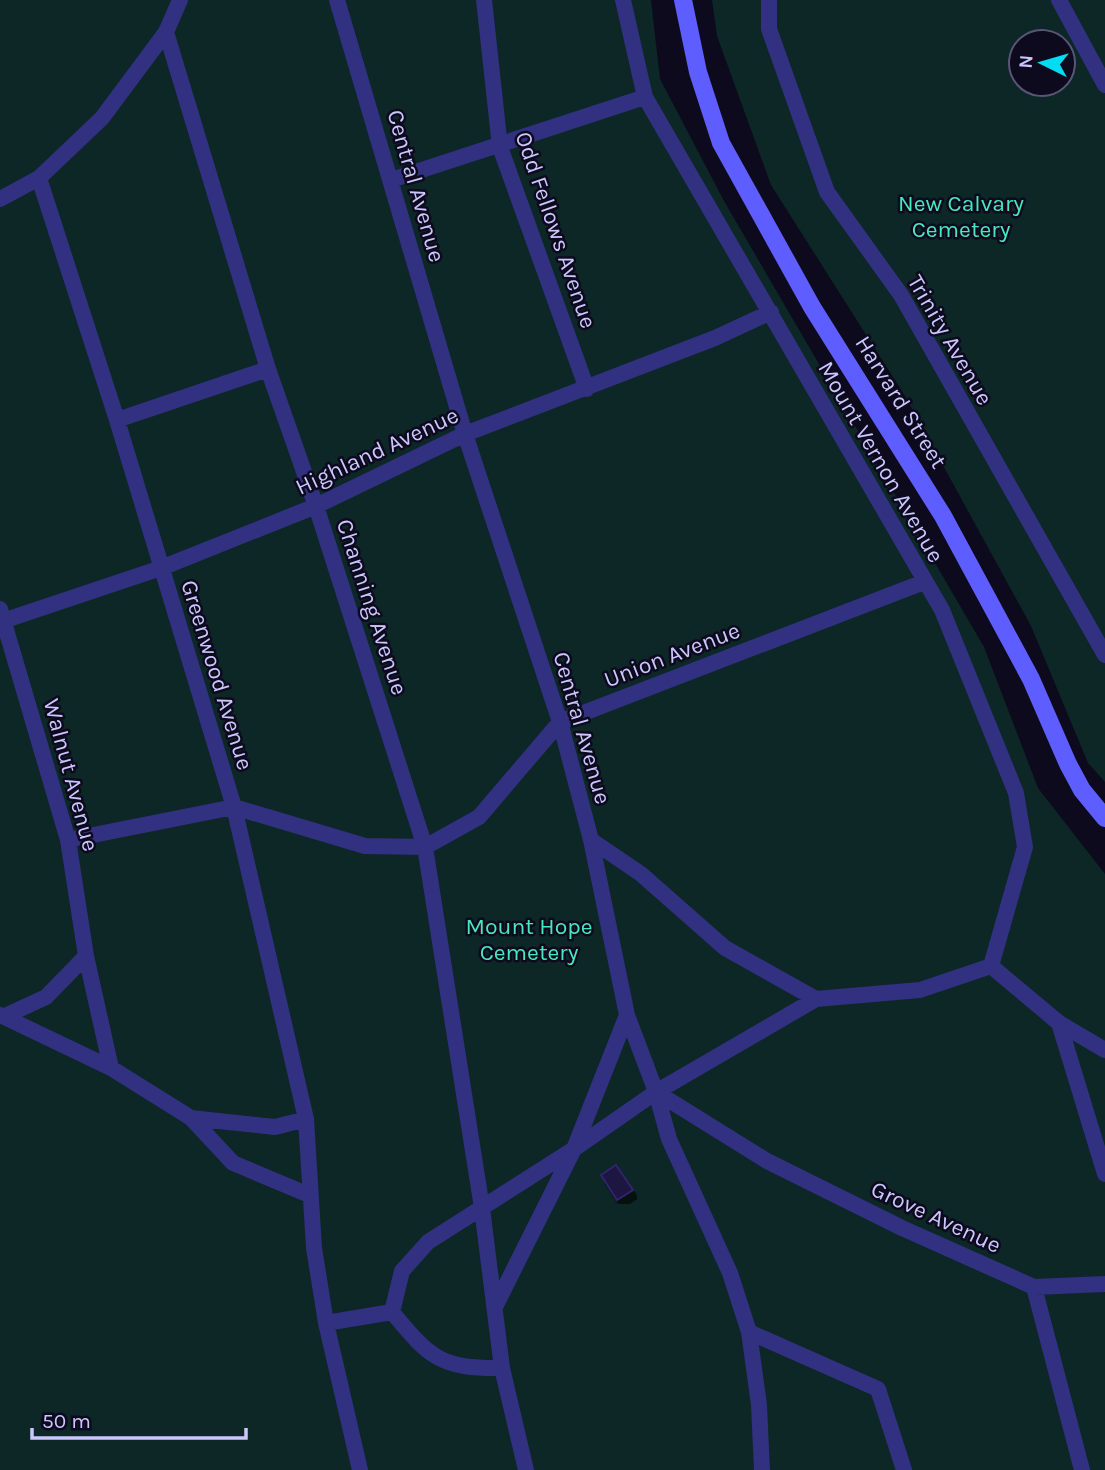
<svg xmlns="http://www.w3.org/2000/svg" width="1105" height="1470" viewBox="0 0 1105 1470" font-family="Karla,sans-serif">
<style>
.green{fill:#0c2726;fill-rule:evenodd}
.building{fill:#1c143f;stroke:#32246d;stroke-width:2;filter:url(#shadow)}
.lines{fill:none;stroke-linecap:round;stroke-linejoin:round}
.service{stroke:#323080;stroke-width:16}
.secondary{stroke:#5e5dff;stroke-width:18}
.labels{text-anchor:middle;dominant-baseline:central;stroke-width:5;stroke-linejoin:round;paint-order:stroke}
.street-label{font-size:23px;fill:#cbc6ff;stroke:#0d0a1d}
.park-label{font-size:23px;fill:#48e8be;stroke:#0d0a1d}
</style>
<defs>
<filter id="shadow"><feDropShadow dx="4.5" dy="8" stdDeviation="0" flood-color="#0009"/></filter>
</defs>
<rect width="100%" height="100%" fill="#0d0a1d"/>
<!-- green -->
<path class="green" d="M0,0H651L660,79L724,201L984,647L1038,788L1105,874V1470H0Z
M712,0H1105V782L1088,763L1031,626L905,396L771,185L717,36ZM1021,42H1063V84H1021Z"/>
<!-- building -->
<path class="building" d="M616,1165L633,1190L617,1200L601,1175Z"/>
<g class="lines">
<!-- service -->
<path class="service" d="M337,0L465,434L560,722L591,840L627,1015L656,1092L669,1139L730,1273L749,1332L759,1405L762,1470
M484,0L500,147L587,389
M623,0L645,97L942,610L1016,793L1025,847L991,966
M769,0V29L827,192L901,295L1105,655
M1059,0L1105,85
M166,32L268,369L316,506L425,847L482,1208L502,1368L526,1470
M39,178L117,420L234,807L306,1119L314,1248L326,1323L360,1470
M391,180L645,97
M0,199L39,178L102,118L166,32L180,0
M117,420L268,369
M0,609L68,840L86,956L111,1068
M0,622L161,568L316,506L465,434L715,338L771,312
M68,840L234,807L365,846L425,847L479,817L560,722L924,582
M591,840L641,874L725,948L816,999
M991,966L1059,1023L1105,1050
M0,1015L111,1068L191,1118L233,1163L309,1195
M5,1016L46,997L86,956
M1059,1023L1105,1174
M656,1092L767,1161L902,1228L1034,1287L1082,1470
M191,1118L275,1127L306,1119
M1034,1287L1105,1284
M495,1307L574,1149L627,1015
M392,1312L402,1271L428,1242L574,1149L656,1092L816,999L920,990L991,966
M392,1312C430,1358 441,1369 502,1368
M326,1323L392,1312
M749,1332L878,1389L904,1470"/>
<!-- secondary -->
<path class="secondary" d="M683,0L698,72L721,143L812,307L943,516L1031,679L1068,764L1082,790L1105,818"/>
</g>
<g class="labels">
<!-- street labels -->
<g class="street-label">
<text transform="translate(416 186) rotate(74)">Central Avenue</text>
<text transform="translate(556 230) rotate(71)">Odd Fellows Avenue</text>
<text transform="translate(950 340) rotate(60)">Trinity Avenue</text>
<text transform="translate(901 402) rotate(58)">Harvard Street</text>
<text transform="translate(377 451) rotate(-25)">Highland Avenue</text>
<text transform="translate(881 462) rotate(60)">Mount Vernon Avenue</text>
<text transform="translate(372 607) rotate(72)">Channing Avenue</text>
<text transform="translate(672 655) rotate(-21)">Union Avenue</text>
<text transform="translate(217 675) rotate(73)">Greenwood Avenue</text>
<text transform="translate(582 728) rotate(74)">Central Avenue</text>
<text transform="translate(71 775) rotate(75)">Walnut Avenue</text>
<text transform="translate(936 1217) rotate(25)">Grove Avenue</text>
</g>
<!-- park labels -->
<g class="park-label">
<text x="961" y="203">New Calvary<tspan x="961" dy="26">Cemetery</tspan></text>
<text x="529" y="926">Mount Hope<tspan x="529" dy="26">Cemetery</tspan></text>
</g>
</g>
<!-- north arrow -->
<g transform="translate(1042 63) rotate(275)"><circle r="33" fill="#0d0a1d" stroke="#595577" stroke-width="2"/>
<path d="M0-5L12 26L0 18L-12 26Z" fill="#00dcf1"/>
<text y="-10" font-size="19" font-weight="bold" text-anchor="middle" fill="#cbc6ff">N</text>
</g>
<!-- scale -->
<path d="M32 1428v10h214v-10" fill="none" stroke="#cbc6ff" stroke-width="3.5"/>
<text x="42" y="1428" font-size="21" fill="#cbc6ff" stroke="#0d0a1d" stroke-width="5" paint-order="stroke">50 m</text>
</svg>
